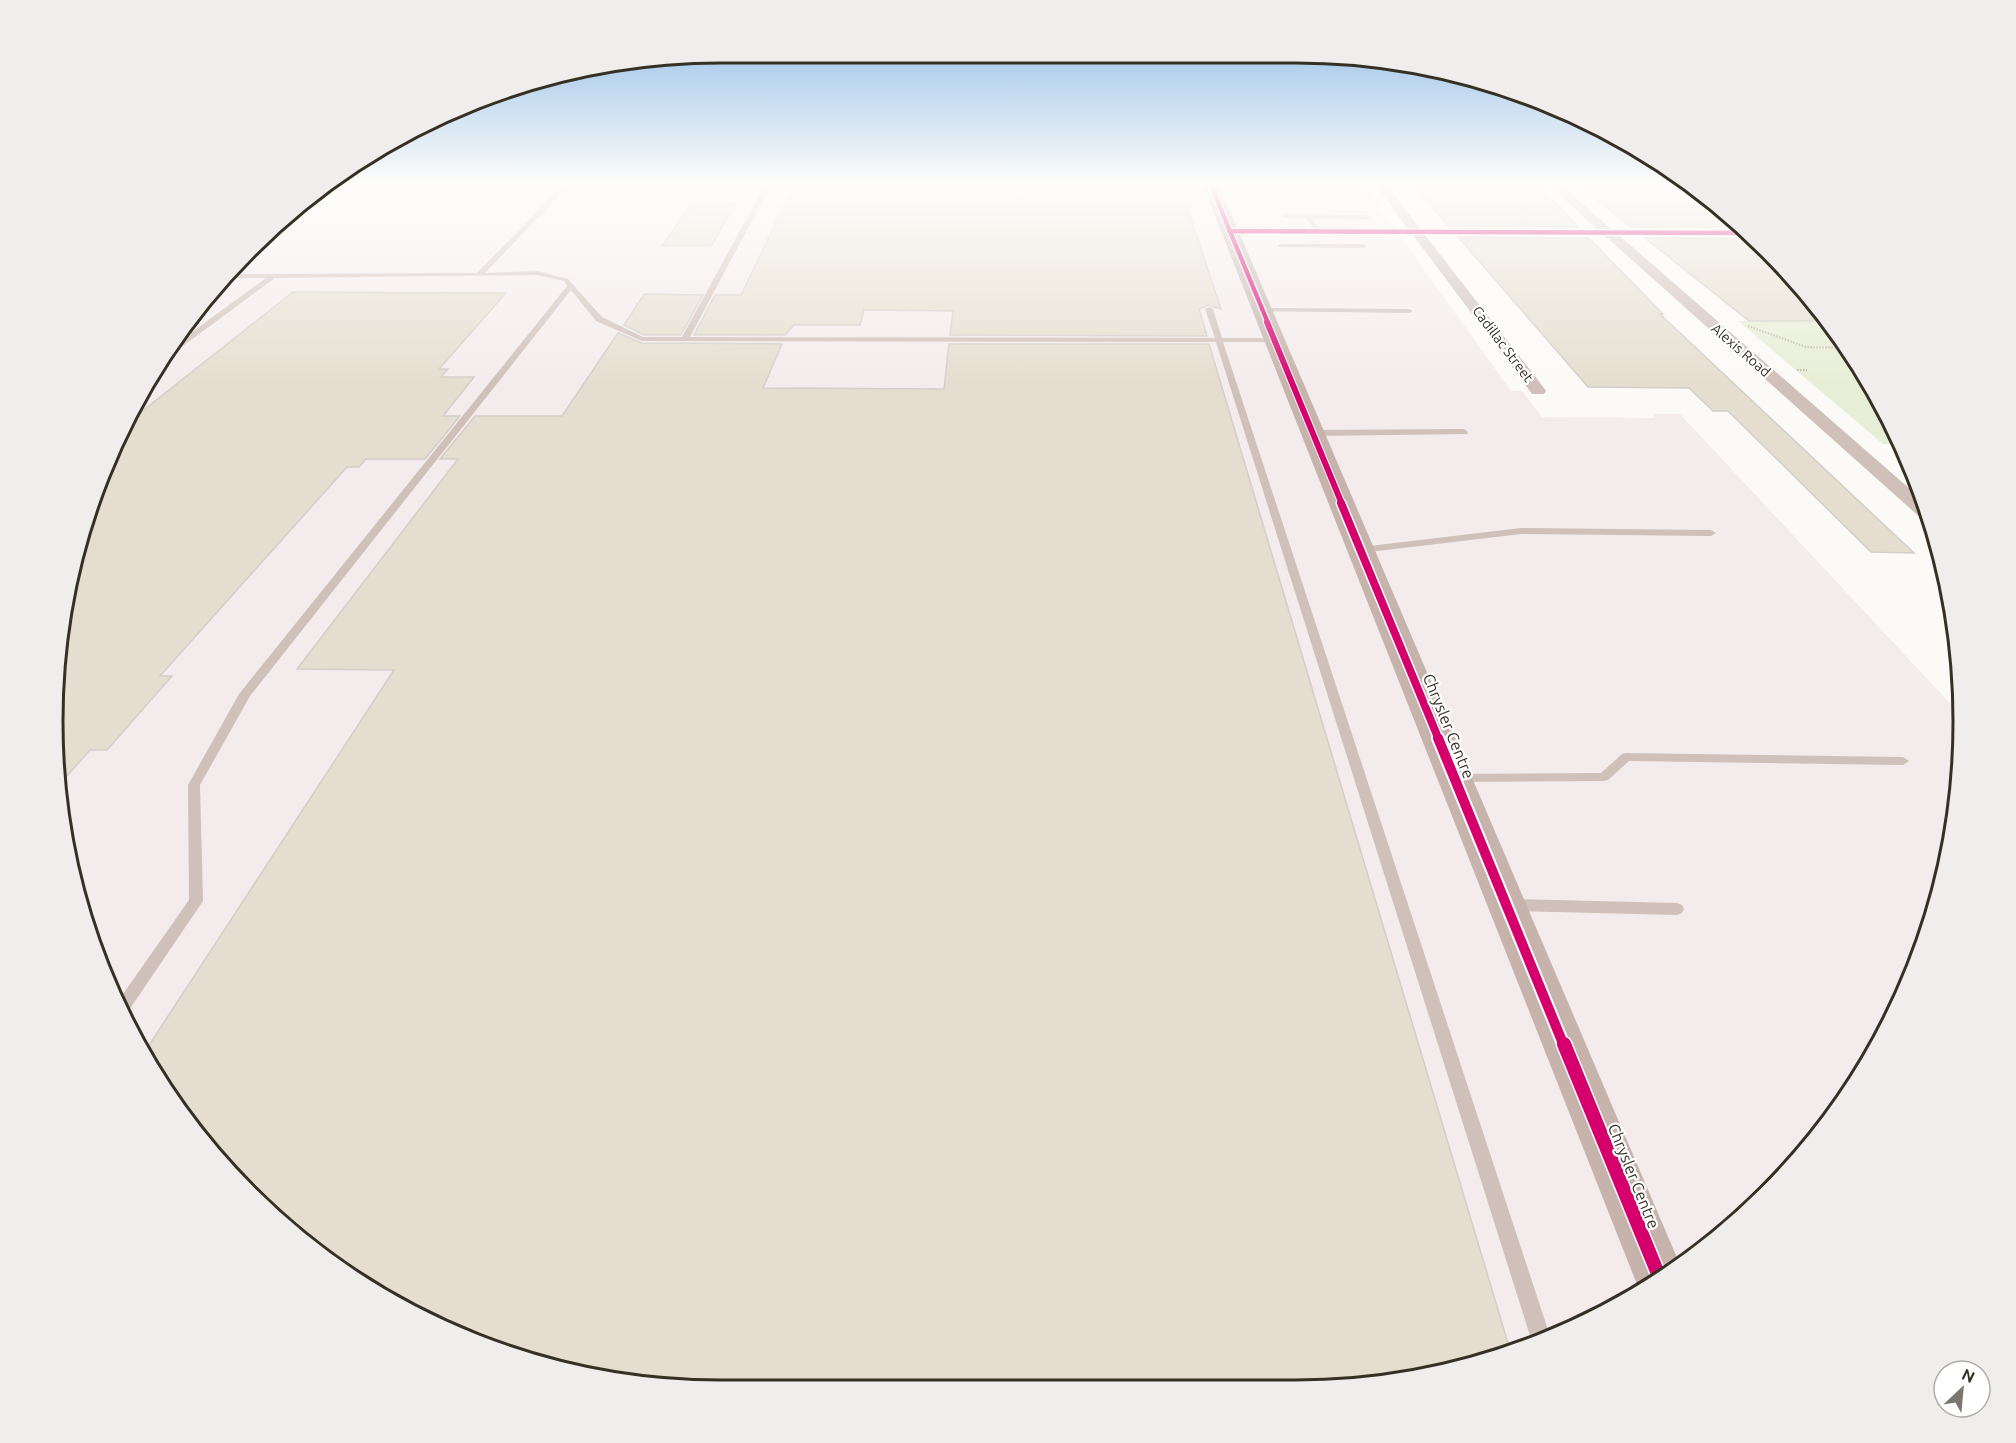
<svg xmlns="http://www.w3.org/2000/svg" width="2016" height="1443" viewBox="0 0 2016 1443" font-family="Ubuntu,sans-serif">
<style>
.industrial{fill:#f4ebec}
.green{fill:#e7eed7}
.building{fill:#e5ddcf;stroke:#d2cfc8;stroke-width:1.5}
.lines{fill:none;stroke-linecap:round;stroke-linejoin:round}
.path{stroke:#c2b9b3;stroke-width:2;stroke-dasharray:1.5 1.5;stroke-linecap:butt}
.lane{fill:#d0c0ba;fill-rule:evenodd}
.street{fill:#d0c0ba;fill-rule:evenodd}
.secondary{fill:#c6b3ac;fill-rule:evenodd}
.cycleway-far4-casing{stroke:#fff;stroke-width:7}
.cycleway-far3-casing{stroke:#fff;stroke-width:8}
.cycleway-far2-casing{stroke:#fff;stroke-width:11}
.cycleway-far1-casing{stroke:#fff;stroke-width:14}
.cycleway-casing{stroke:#fff;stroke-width:17}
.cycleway-far4{stroke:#d6006c;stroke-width:4.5}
.cycleway-far3{stroke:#d6006c;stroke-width:6}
.cycleway-far2{stroke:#d6006c;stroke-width:8}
.cycleway-far1{stroke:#d6006c;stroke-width:10}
.cycleway{stroke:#d6006c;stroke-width:14}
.labels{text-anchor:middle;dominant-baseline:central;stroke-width:4.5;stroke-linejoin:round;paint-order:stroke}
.far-street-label{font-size:14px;fill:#363024;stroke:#fff}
.street-label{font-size:16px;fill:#363024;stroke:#fff}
.rim{fill:none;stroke:#363024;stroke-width:3}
</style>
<rect width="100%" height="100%" fill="#fcfaf7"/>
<!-- industrial -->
<path class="industrial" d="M329,183H1362L1511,391H1522L1542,417L1655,418L1653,414H1680L1960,714L1962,766L1941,895L1894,1018L1825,1129L1735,1225L1666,1278L1551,1339L1382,1385L678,1389L549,1368L426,1322L315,1252L218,1162L142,1056L104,978L58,809V634L75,548L121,426L219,280Z"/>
<!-- green -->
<path class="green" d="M1738,321L1827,322L1874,387L1900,444H1883Z"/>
<!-- building -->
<path class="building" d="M795,183H1179L1221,309L1208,305L1199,309L1207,336L950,335L953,311L864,310L860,325H794L785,335H694L715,295H741Z
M1412,183L1538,185L1578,227L1448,226Z
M1580,186H1691L1731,215H1722L1739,227H1631Z
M691,204H736L711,246H662Z
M1458,237L1589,238L1663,314H1660L1914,553L1871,552L1728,411H1713L1689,388L1588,387Z
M1645,238H1755L1798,281L1827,321H1749Z
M293,292L506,293L439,369H448L441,377H474L443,416H460L425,459H366L359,467H347L160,676H172L107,750H90L58,786V634L75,548L121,428Z
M644,294L703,295L681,335H644L624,325Z
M618,333L642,343L782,344L763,388L944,389L949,344H1209L1510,1350L1382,1385L678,1389L549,1368L426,1322L315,1252L218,1162L142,1056L394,670L297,669L458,459H440L475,416H562Z"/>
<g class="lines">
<!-- path -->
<path class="path" d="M1748,326L1806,347L1846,348
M1797,370H1807"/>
<!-- lane -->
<path class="lane" d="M565,183H571L485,273L537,271L568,279L602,317L643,337H682L766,183H772L690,337L1215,338L1205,309L1209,307L1213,309L1222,338H1277V342H1223L1551,1339L1533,1344L1532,1342L1216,342L642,341L596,321L571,290L250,696L200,785L203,901L125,1016L123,1017L116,1004L189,900L188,785L239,694L567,286L564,281L537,275L275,278L176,351H171L177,343L266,278H222L226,274L477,273Z
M1284,214L1367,215L1370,217L1367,219L1312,218L1320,231L1317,233L1306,218L1282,217Z
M1280,244H1363L1366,246L1363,248L1278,247V245Z
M1262,308L1409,309L1413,311L1409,313L1260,311V309Z
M1464,429L1468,432L1467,434L1313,436L1309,433L1313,430Z
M1521,528L1711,530L1716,533L1711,536L1521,534L1361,553L1356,550L1361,547Z
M1626,753L1903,757L1909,761L1903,765L1629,761L1608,780L1604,781L1456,782L1452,781L1450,778L1452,775L1456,774L1601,773L1622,754Z
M1511,899L1677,903L1682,905L1684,909L1682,913L1677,915L1511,911L1506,909L1504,905L1506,901Z"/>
<!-- street -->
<path class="street" d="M1374,183H1385L1420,228L1597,229L1547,183H1559L1611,229H1746L1753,236H1620L1926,503L1931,521L1923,520L1605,236L1425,235L1544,388L1546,391L1544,394H1532L1413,235H1229L1223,231L1229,227L1407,228Z"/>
<!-- secondary -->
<path class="secondary" d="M1202,183H1218L1681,1267L1640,1292Z"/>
<!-- cycleway-far4 casing -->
<g class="cycleway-far4-casing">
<path id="cycleway-far4" d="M1210,183L1268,323
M1229,231L1750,233"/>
</g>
<!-- cycleway-far3 casing -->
<g class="cycleway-far3-casing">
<path id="cycleway-far3" d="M1267,322L1342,504"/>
</g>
<!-- cycleway-far2 casing -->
<g class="cycleway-far2-casing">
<path id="cycleway-far2" d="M1341,503L1439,740"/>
</g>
<!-- cycleway-far1 casing -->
<g class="cycleway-far1-casing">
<path id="cycleway-far1" d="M1438,738L1564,1046"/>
</g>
<!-- cycleway casing -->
<g class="cycleway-casing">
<path id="cycleway" d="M1564,1044L1661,1281"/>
</g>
<!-- cycleway-far4 -->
<use href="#cycleway-far4" class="cycleway-far4"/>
<!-- cycleway-far3 -->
<use href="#cycleway-far3" class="cycleway-far3"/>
<!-- cycleway-far2 -->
<use href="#cycleway-far2" class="cycleway-far2"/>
<!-- cycleway-far1 -->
<use href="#cycleway-far1" class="cycleway-far1"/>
<!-- cycleway -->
<use href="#cycleway" class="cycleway"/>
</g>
<!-- sky -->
<linearGradient id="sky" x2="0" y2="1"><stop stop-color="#88b7e4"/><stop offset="0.48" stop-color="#fefdfb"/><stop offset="1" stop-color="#fefdfb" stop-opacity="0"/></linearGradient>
<rect width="2016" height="385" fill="url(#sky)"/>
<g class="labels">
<!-- far-street labels -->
<g class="far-street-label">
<text transform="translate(1503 344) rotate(53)">Cadillac Street</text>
<text transform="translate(1741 350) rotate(41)">Alexis Road</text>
</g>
<!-- street labels -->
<g class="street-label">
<text transform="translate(1449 726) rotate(68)">Chrysler Centre</text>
<text transform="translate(1634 1176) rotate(68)">Chrysler Centre</text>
</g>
</g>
<!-- crop -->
<path d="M0 0H2016V1443H0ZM721 63H1295A658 658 0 0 1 1953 721V722A658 658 0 0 1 1295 1380H721A658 658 0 0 1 63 722V721A658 658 0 0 1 721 63Z" fill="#efeeed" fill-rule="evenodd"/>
<path class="rim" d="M721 63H1295A658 658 0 0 1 1953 721V722A658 658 0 0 1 1295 1380H721A658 658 0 0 1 63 722V721A658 658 0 0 1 721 63Z"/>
<!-- north arrow -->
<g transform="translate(1962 1389) rotate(26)"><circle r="28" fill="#ffffff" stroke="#afaca7" stroke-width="1.5"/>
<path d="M0-4.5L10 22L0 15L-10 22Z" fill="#7b776e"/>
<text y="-9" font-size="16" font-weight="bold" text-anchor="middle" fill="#363024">N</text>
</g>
</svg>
